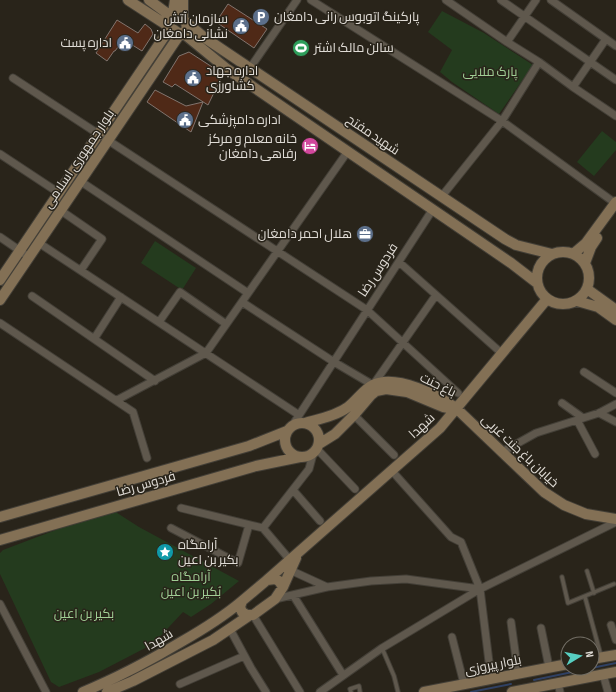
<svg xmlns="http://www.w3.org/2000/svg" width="616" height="692" viewBox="0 0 616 692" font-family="'Sofia Sans Condensed',Cairo,sans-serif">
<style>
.green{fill:#243b1e}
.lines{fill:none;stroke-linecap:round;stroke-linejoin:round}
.stream{stroke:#304164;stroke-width:2}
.building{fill:#4f2917;stroke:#81746e}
.lane-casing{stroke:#433f37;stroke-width:5.5}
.street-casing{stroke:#433f37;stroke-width:9}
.secondary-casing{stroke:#433f37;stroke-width:12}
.lane{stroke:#5f584d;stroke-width:3.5}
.street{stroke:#5f584d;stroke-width:7}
.secondary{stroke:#837055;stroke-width:10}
.labels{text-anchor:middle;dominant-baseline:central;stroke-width:3;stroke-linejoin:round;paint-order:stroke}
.poi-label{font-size:13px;fill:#e0dcd6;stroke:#29241a;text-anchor:start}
.park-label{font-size:13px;fill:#9fce94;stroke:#29241a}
.street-label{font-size:13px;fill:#e0dcd6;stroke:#29241a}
</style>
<rect width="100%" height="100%" fill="#29241a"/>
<!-- green -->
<path class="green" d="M442,11L484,33L533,65L499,114L452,82L440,72L452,50L428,32Z
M602,131L616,142V150L594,176L577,162Z
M155,241L196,268L182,290L141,263Z
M111,509L139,527L239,581L211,604L191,617L183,612L153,644L99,672L59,687L51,682L0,574V553L3,550Z"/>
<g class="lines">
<!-- stream -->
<path class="stream" d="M534,680L616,663
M471,692L511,684"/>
</g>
<!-- building -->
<path class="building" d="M228,4L267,29L254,48L216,22Z
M117,20L138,33L145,24L151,29L153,34L142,51L126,41L121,49L118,47L115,51H114L107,61L96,53Z
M189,52L223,74L208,105L175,84L172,87L163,82L179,56Z
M155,90L186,106L203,102L191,132L147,102Z"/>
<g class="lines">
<!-- lane casing -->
<g class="lane-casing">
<path id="lane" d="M587,571L594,593
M562,577L568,603L614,584
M585,597L601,656
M382,648L394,676L398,692
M351,692L350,689L359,686L360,692"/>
</g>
<!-- street casing -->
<g class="street-casing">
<path id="street" d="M311,0L502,121L615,203
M446,0L507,42L539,62L573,87L616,116
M501,0L616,80
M551,0L616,46
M507,42L536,0
M250,68L297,0
M13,78L367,310L458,393
M573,87L606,39
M0,154L59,193
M80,181L248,293
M442,196L502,121L539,62
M60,210L102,239L81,270
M0,237L29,257
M39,243L299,415
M399,262L498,350
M32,296L155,381
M242,302L334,362L373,385L436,295
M159,322L180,292L226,324
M0,323L133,412L147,458
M94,339L121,297
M584,372L616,393
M117,400L206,353L348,151
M562,403L583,418
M599,413L616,422
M354,415L394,455
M577,420L595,454
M292,426L433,209
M317,449L355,489
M502,452L536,433L599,413L616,404
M392,471L451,537L461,542L480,589L491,678
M293,490L320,521
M181,508L263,528L290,560
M171,528L238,563L249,525
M263,528L309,469L313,454
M290,570L327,587
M293,595L343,675
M275,599L327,587L371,581L406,579L480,589
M0,604L46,692
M253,615L300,692
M511,622L518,673
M611,625L616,640
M541,628L549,667
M230,629L251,668L266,692
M452,637L464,684
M603,674L608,692
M558,683L560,692
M180,684L244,656
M320,692L382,648L480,589L616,522"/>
</g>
<!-- secondary casing -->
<g class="secondary-casing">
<path id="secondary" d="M128,0L165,24
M149,0L168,14
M183,0V19
M173,13L186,22L187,29L183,33L180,34L165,24L164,20L168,14Z
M173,13L175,0
M186,22L205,38L505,239L516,245L552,254
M183,33L227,69L511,263L537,283
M537 278a26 26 0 1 1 52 0a26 26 0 1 1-52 0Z
M573,254L586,243L616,202
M585,263L591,247L597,238
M0,280L170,28
M587,289L616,310
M0,300L180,34
M577,301L598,307L616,320
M285 440a17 17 0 1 1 34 0a17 17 0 1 1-34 0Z
M305,423C319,419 336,416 348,407C356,401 365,388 373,385C396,374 439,395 457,409L544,492L564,505L586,514L616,519
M319,444L335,434L354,415L371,395L376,391L386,389L407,392L443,407L455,409
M0,517L249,446L287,431
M0,540L256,466L300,457
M275,579L279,581L283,587L275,599L253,615H247L242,612L240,607L242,601L267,580Z
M267,580L440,428L547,299
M283,587L296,558
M592,659L616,655
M83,692C117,678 149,661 181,642C202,630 223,617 242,601
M107,692L133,681L213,640L250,615
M424,692L568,664
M512,692L616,672"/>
</g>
<!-- lane -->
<use href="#lane" class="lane"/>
<!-- street -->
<use href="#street" class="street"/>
<!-- secondary -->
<use href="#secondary" class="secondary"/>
</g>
<!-- icons -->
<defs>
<g id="parking-disc" transform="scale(0.9)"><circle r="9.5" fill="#5c6f8a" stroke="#29241a"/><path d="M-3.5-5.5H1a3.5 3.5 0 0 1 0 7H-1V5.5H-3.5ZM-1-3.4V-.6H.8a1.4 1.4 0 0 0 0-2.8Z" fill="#fff"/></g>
<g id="civic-disc" transform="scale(0.9)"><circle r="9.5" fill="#5c6f8a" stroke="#29241a"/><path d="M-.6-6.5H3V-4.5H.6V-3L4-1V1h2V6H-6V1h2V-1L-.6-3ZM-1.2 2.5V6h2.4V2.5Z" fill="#fff"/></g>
<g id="stadium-disc" transform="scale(0.9)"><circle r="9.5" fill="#2e9e5b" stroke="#29241a"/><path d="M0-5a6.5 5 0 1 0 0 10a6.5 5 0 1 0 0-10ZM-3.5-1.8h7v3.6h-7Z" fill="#fff"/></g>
<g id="hotel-disc" transform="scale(0.9)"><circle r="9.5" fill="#d1479c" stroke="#29241a"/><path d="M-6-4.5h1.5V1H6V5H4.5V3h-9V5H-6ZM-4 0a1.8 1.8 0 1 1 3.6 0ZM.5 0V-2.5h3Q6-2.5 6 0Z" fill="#fff"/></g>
<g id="office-disc" transform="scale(0.9)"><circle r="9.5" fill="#5c6f8a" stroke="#29241a"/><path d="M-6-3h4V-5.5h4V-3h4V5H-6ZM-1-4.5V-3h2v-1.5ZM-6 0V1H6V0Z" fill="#fff"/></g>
<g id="sight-disc" transform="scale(0.9)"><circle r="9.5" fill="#0f9aa8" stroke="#29241a"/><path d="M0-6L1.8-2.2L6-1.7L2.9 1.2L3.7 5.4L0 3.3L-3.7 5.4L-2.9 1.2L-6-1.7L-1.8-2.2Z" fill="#fff"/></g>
</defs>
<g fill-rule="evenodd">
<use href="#parking-disc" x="261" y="17"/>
<use href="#civic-disc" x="241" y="26"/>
<use href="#civic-disc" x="125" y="43"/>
<use href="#stadium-disc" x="301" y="48"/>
<use href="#civic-disc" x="193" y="78"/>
<use href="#civic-disc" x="185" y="120"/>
<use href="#hotel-disc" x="310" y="146"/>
<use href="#office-disc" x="365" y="234"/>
<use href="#sight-disc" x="165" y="552"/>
</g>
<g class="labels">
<!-- poi labels -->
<g class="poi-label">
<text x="274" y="17">پارکینگ اتوبوس رانی دامغان</text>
<text x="228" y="19" text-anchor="end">سازمان آتش<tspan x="228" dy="15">نشانی دامغان</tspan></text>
<text x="112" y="43" text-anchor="end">اداره پست</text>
<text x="314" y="48">سالن مالک اشتر</text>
<text x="206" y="71">اداره جهاد<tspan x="206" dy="15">کشاورزی</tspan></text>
<text x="198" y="120">اداره دامپزشکی</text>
<text x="297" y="139" text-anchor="end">خانه معلم و مرکز<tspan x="297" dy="15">رفاهی دامغان</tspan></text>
<text x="352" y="234" text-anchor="end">هلال احمر دامغان</text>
<text x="178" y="545">آرامگاه<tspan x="178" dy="15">بکیر بن اعین</tspan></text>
</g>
<!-- park labels -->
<g class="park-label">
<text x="490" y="72">پارک ملایی</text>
<text x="191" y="577">آرامگاه<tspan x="191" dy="15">بُکیر بن اعین</tspan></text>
<text x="84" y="614">بکیر بن اعین</text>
</g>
<!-- street labels -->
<g class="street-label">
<text transform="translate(373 135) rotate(34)">شهید مفتح</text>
<text transform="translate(79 159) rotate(-56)">بلوار جمهوری اسلامی</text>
<text transform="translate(378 270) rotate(-57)">فردوس رضا</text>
<text transform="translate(438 385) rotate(26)">باغ جنت</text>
<text transform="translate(422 426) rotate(-43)">شهدا</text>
<text transform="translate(520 451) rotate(43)">خیابان باغ جنت غربی</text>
<text transform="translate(146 484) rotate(-16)">فردوس رضا</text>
<text transform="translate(159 640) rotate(-30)">شهدا</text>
<text transform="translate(493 665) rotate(-11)">بلوار پیروزی</text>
</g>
</g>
<!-- north arrow -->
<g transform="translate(580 656) rotate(80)"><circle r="19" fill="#29241a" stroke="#726e65"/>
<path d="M0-3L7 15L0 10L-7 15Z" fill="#57cec1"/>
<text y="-6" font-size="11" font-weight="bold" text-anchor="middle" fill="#e0dcd6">N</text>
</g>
</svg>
